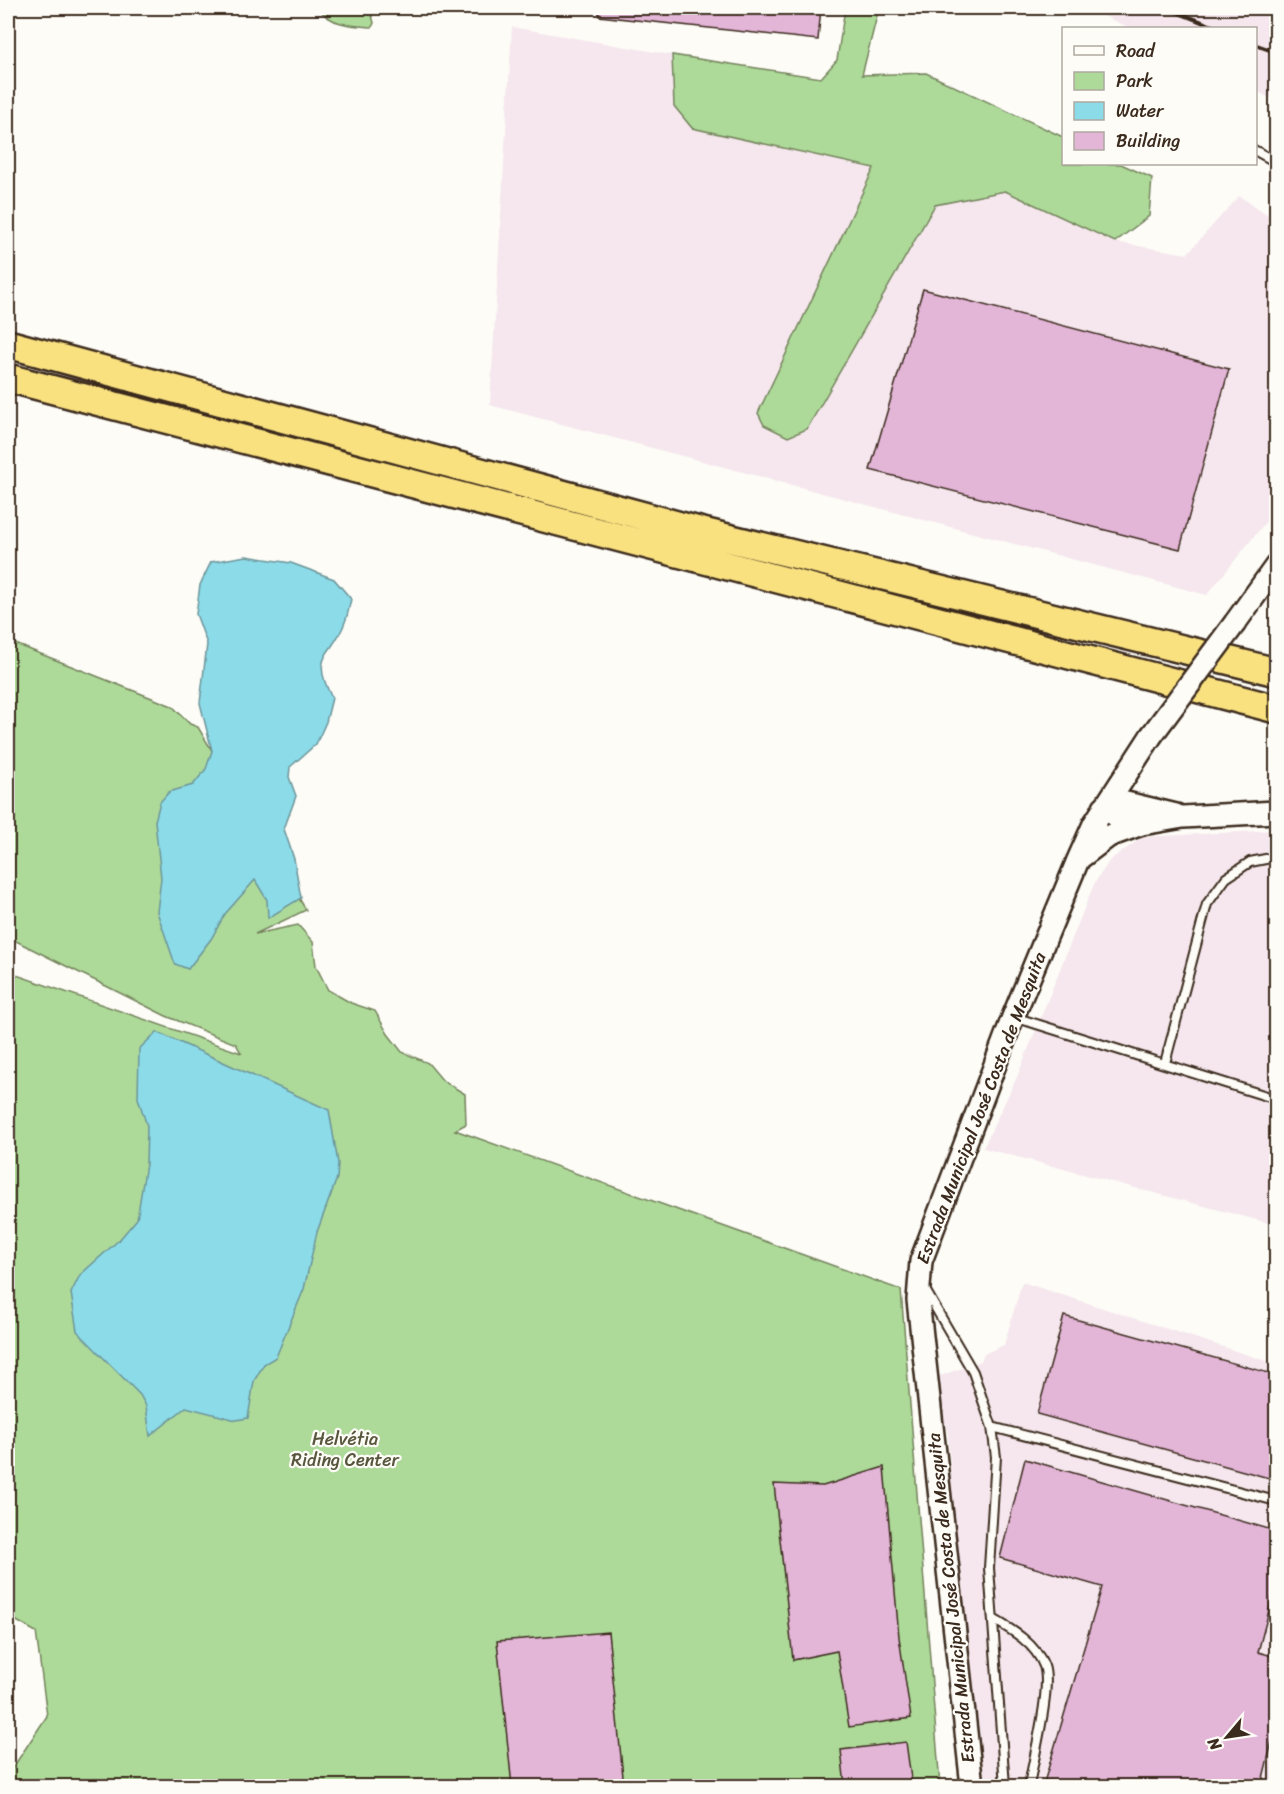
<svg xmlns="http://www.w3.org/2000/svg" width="1284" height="1794" viewBox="0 0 1284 1794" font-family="Sriracha,sans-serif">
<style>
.built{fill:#f5e7ed}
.green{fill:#adda99;stroke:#74825c;stroke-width:1.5}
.water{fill:#8cdbe9;stroke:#6c9498;stroke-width:1.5}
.building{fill:#e3b5d7;stroke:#3b2a1e;stroke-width:1.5}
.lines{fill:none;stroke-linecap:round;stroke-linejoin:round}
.service-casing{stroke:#3b2a1e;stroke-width:12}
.secondary-casing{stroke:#3b2a1e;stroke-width:26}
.motorway-casing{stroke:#3b2a1e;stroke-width:32}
.service{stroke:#fdfcf7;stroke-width:8}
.secondary{stroke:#fdfcf7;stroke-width:21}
.motorway{stroke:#fae180;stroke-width:27}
.rail{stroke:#3b2a1e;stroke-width:4.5}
.secondary-bridge-casing{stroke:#3b2a1e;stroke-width:26;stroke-linecap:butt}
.secondary-bridge{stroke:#fdfcf7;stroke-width:21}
.labels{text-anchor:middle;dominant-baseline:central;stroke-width:4.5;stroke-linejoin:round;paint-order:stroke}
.street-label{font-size:18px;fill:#3b2a1e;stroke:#fdfcf7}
.park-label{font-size:18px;fill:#58563d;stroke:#fdfcf7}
</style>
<rect width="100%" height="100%" fill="#fdfcf7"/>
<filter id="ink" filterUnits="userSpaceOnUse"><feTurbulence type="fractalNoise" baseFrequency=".0167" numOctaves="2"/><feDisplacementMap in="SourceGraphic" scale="12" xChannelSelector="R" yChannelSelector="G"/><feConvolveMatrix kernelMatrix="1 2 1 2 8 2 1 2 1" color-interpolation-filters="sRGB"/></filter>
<g filter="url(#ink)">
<!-- built -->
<path class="built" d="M1087,8H1249L1276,19V101L1256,91V28H1130Z
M512,27L672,55L674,106L692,128L875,168L758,413L788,437L807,428L935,205L1005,191L1115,242L1187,254L1239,196L1276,220V509L1207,595L490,405Z
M1276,830V1225L983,1148L1017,1077L1094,884L1110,860L1143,837Z
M1022,1282L1276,1364V1786H979L946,1477L951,1472L947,1426L940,1419L935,1378L981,1361L984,1354L1004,1345Z"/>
<!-- green -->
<path class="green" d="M319,8H370L374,23L372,27C354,26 329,25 319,8Z
M845,8H879L862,75L926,73L1063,137L1064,164H1121L1152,178L1149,216L1115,242L1005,191L935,205L807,429L788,437L764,425L758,413L874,168L692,128L674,106L672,55L821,78L837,60Z
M8,641L172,706L190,724L198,727L306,910L255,934L298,925L313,942L316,966L328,990L351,1003L375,1011L388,1034L402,1052L428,1063L443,1081L465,1094L466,1124L455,1130L901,1290L940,1786H8V1775L47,1716L36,1632L8,1616V972L241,1053L236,1044L166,1016L8,937Z"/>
<!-- water -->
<path class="water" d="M246,556L291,563L334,579L351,599C349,607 348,615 345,622C332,658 309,653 332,698L326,722L316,744L290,767L289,777L296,796L284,829L294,859L301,898L268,918L267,900L255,880L225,914L211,939L188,969L175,964L157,912L161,878L155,821L160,802L169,792L193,785L206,769L212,751L200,703L207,644L196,614L200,585L211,562Z
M157,1032L329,1110L338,1163L337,1178L317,1232L304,1289L276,1357L264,1364L254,1381L248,1418L236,1420L186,1407L150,1436L146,1406L140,1395L77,1331L71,1293L80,1275L120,1239L137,1219L146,1164L147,1126L138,1098L139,1049Z"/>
<!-- building -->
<path class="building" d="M599,8H821L818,40L599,16Z
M923,289L1229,369L1180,549L870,470Z
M1064,1316L1276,1375V1480L1037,1414Z
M1025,1459L1276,1531V1584L1258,1652L1276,1657V1726L1261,1786H1043L1102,1587L1000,1558Z
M884,1467L899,1637L911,1718L849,1727L837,1651L793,1660L774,1484L823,1486Z
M608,1632L624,1786H512L497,1641Z
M906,1742L912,1786H845L841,1750Z"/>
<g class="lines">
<!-- service casing -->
<g class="service-casing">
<path id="service" d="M1256,151L1276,162
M1014,1017L1276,1099
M1165,1063L1207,904L1226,878L1250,862L1276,857
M924,1288L973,1372L992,1427L996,1457L989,1568L1005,1786
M992,1427L1276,1501
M993,1619C1012,1630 1035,1643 1044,1666C1052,1688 1033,1760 1029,1786"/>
</g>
<!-- secondary casing -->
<g class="secondary-casing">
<path id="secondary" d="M1235,623L1276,566
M1104,807L1119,818L1142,824L1183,817L1276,812
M1104,807L1126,803L1176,815
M1080,858L1109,836L1142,824
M972,1786L918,1300L921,1261L1013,1017L1078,860L1094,824L1151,736"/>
</g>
<!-- motorway casing -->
<g class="motorway-casing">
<path id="motorway" d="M8,344L699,531L1276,672
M8,378L1276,709"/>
</g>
<!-- service -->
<use href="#service" class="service"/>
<!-- secondary -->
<use href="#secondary" class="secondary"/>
<!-- motorway -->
<use href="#motorway" class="motorway"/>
<!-- rail -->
<path class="rail" d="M1167,8L1217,28
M1256,45L1276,52"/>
<!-- secondary-bridge casing -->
<g class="secondary-bridge-casing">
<path id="secondary-bridge" d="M1151,736L1235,623"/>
</g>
<!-- secondary-bridge -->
<use href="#secondary-bridge" class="secondary-bridge"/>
</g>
</g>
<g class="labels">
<!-- street labels -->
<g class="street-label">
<text transform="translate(981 1108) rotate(-69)">Estrada Municipal José Costa de Mesquita</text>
<text transform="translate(951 1598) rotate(-96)">Estrada Municipal José Costa de Mesquita</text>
</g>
<!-- park labels -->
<g class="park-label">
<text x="345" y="1439">Helvétia<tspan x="345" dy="21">Riding Center</tspan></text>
</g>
</g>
<!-- margin -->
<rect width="1284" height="1794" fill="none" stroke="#fdfcf7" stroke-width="30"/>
<rect x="15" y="15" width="1254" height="1764" fill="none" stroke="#3b2a1e" stroke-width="2" filter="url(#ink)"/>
<!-- legend -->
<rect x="1062" y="27" width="195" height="138" fill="#fdfcf7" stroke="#afa8a0" stroke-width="1.5"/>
<rect x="1074" y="46" width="30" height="9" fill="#fdfcf7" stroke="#afa8a0" stroke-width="1.5"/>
<text x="1116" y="57" font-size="18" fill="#3b2a1e">Road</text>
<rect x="1074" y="72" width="30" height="18" fill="#adda99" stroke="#afa8a0" stroke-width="1.5"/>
<text x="1116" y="87" font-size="18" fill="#3b2a1e">Park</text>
<rect x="1074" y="102" width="30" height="18" fill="#8cdbe9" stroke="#afa8a0" stroke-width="1.5"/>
<text x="1116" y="117" font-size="18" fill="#3b2a1e">Water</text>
<rect x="1074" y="132" width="30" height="18" fill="#e3b5d7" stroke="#afa8a0" stroke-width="1.5"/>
<text x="1116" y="147" font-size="18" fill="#3b2a1e">Building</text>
<!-- north arrow -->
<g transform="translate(1227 1737) rotate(241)" stroke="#fdfcf7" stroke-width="4.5" paint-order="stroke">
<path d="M0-4.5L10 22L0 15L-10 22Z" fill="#3b2a1e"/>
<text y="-9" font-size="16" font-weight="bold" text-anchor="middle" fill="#3b2a1e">N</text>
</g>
</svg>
